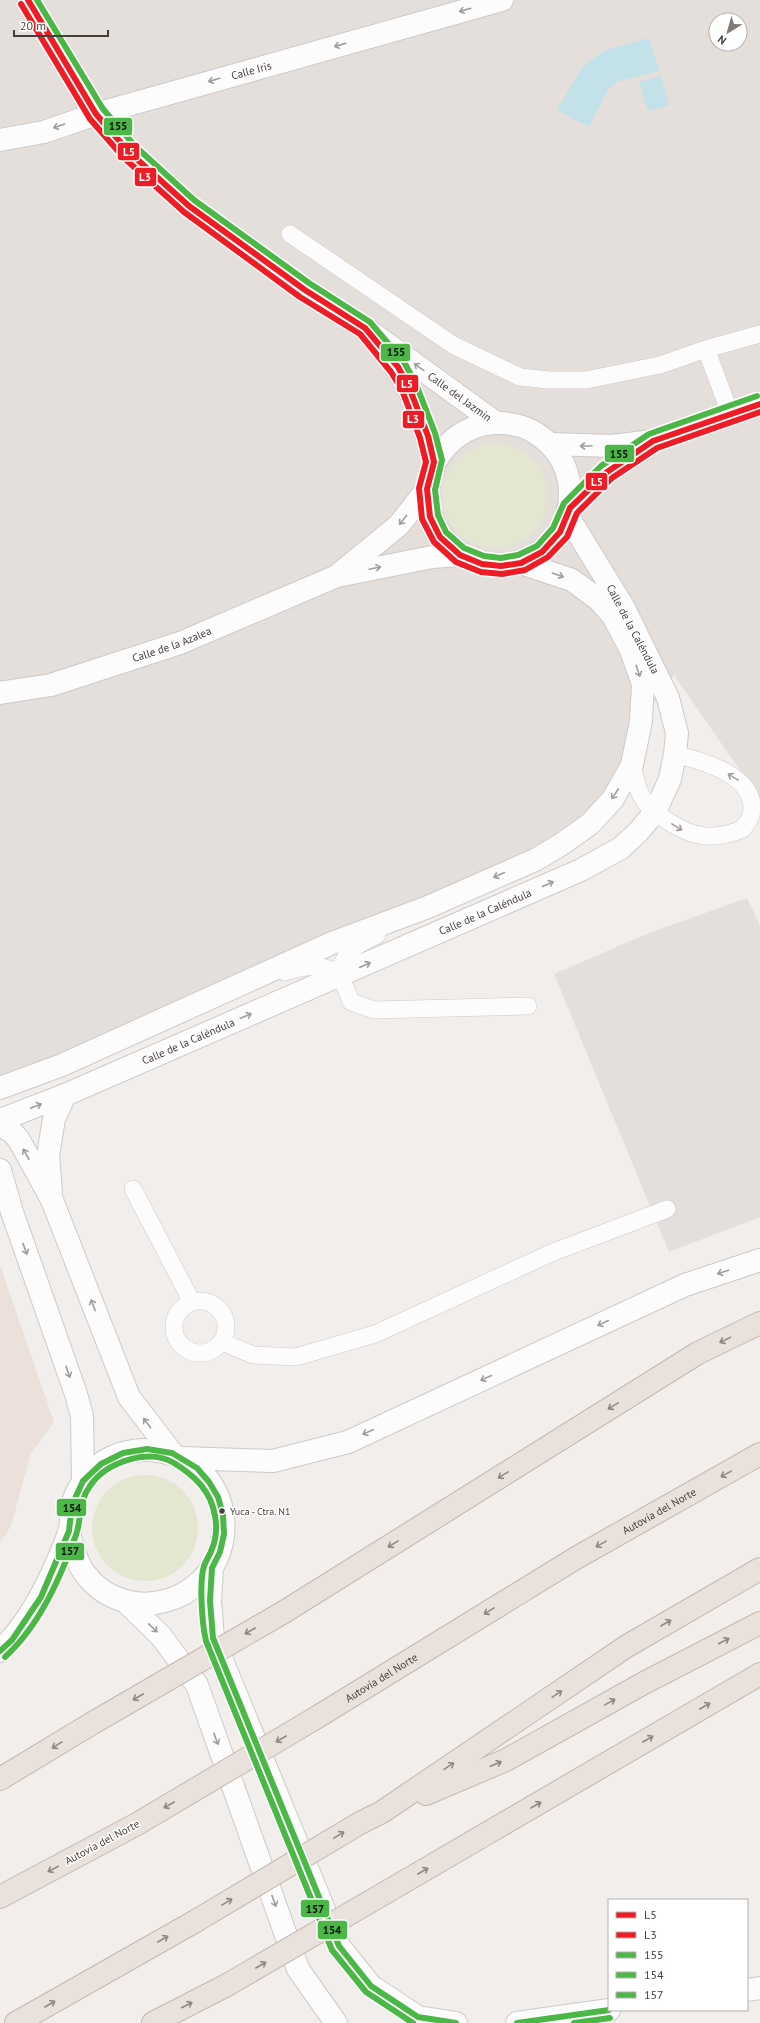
<svg xmlns="http://www.w3.org/2000/svg" width="760" height="2023" viewBox="0 0 760 2023" font-family="'PT Sans',sans-serif">
<style>
.residential{fill:#e4dfdb;fill-rule:evenodd}
.commercial{fill:#ebe0da}
.green{fill:#e3e7cf}
.parking{fill:#e2dfdd}
.water{fill:#c2e1e9}
.lines{fill:none;stroke-linecap:round;stroke-linejoin:round}
.lane-casing{stroke:#cdcac8;stroke-width:18}
.street-casing{stroke:#cdcac8;stroke-width:24}
.highway-casing{stroke:#c5b6ab;stroke-width:24}
.lane{stroke:#fdfcfc;stroke-width:17}
.street{stroke:#fdfcfc;stroke-width:22}
.highway{stroke:#e9e2dc;stroke-width:22}
.highway-bridge-casing{stroke:#c5b6ab;stroke-width:24;stroke-linecap:butt}
.highway-bridge{stroke:#e9e2dc;stroke-width:22}
.bus-1-casing{stroke:#fff;stroke-width:9}
.bus-2-casing{stroke:#fff;stroke-width:9}
.bus-3-casing{stroke:#fff;stroke-width:9}
.bus-4-casing{stroke:#fff;stroke-width:9}
.bus-5-casing{stroke:#fff;stroke-width:9}
.bus-1{stroke:#ee1c25;stroke-width:6}
.bus-2{stroke:#ee1c25;stroke-width:6}
.bus-3{stroke:#4ab747;stroke-width:6}
.bus-4{stroke:#4ab747;stroke-width:6}
.bus-5{stroke:#4ab747;stroke-width:6}
.oneway{stroke:#a29d9a}
.oneway2{stroke:#8f8882}
.bus-dot{fill:#463e39;stroke:#fff;stroke-width:1.5}
.labels{text-anchor:middle;dominant-baseline:central;stroke-width:3;stroke-linejoin:round;paint-order:stroke}
.bus-label{font-size:10px;fill:#463e39;stroke:#fff;text-anchor:start}
.street-label{font-size:11px;fill:#463e39;stroke:#fff}
.line-badge{stroke:#fff;stroke-width:1.5}
.badge-label{font-size:11px;text-anchor:middle;font-weight:bold;fill:#fff}
.pale-badge-label{font-size:11px;text-anchor:middle;font-weight:bold;fill:#111}
</style>
<rect width="100%" height="100%" fill="#f1eeec"/>
<!-- residential -->
<path class="residential" d="M0,0H760V799L674,675L641,721L637,743L590,824L0,1088ZM716,20H740V44H716Z"/>
<!-- commercial -->
<path class="commercial" d="M0,1265L54,1422L31,1453L11,1526L0,1543Z"/>
<!-- green -->
<path class="green" d="M443 496a52 52 0 1 1 104 0a52 52 0 1 1-104 0Z
M92 1528a53 53 0 1 1 106 0a53 53 0 1 1-106 0Z"/>
<!-- parking -->
<path class="parking" d="M747,898L760,926V1217L669,1252L554,974L649,933Z"/>
<!-- water -->
<path class="water" d="M649,38L659,71L616,82L608,90L589,127L557,110L583,66L605,50Z
M661,76L669,105L648,111L639,82Z"/>
<g class="lines">
<!-- lane casing -->
<g class="lane-casing">
<path id="lane" d="M290,234L453,345L520,377L548,380H586L660,365L706,349L760,334
M706,349L730,413
M632,765C635,777 637,791 645,802C650,810 659,815 666,820C693,838 712,841 743,829C745,825 750,820 751,815C760,776 702,761 675,754
M285,972C301,967 326,961 339,976C345,983 348,995 351,1002L374,1010L528,1006
M339,976C345,948 352,948 377,935
M133,1189L192,1302
M174 1327a26 26 0 1 1 52 0a26 26 0 1 1-52 0Z
M222,1342L253,1355L296,1357L375,1334L551,1253L667,1209"/>
</g>
<!-- street casing -->
<g class="street-casing">
<g id="street">
<path id="s1" d="M28,0L96,114L129,152L189,206L249,250L305,290L365,328L496,423"/>
<path id="s2" d="M0,140L44,132L96,114L502,0"/>
<path d="M383,349C410,382 424,421 434,462"/>
<circle cx="499" cy="494" r="71"/>
<path d="M550,444L612,446L653,441L760,404"/>
<path d="M570,508L607,472L649,444"/>
<path d="M339,574L399,525L427,489"/>
<path id="s3" d="M0,693L51,685L180,643L337,576L432,557L460,555"/>
<path d="M0,1088L62,1065L332,943L428,907L535,860L562,844L590,824L613,799L632,765L641,721L643,684L631,650L613,616L599,600L572,580L521,563"/>
<path id="s4" d="M0,1120L65,1095L581,870L621,848L638,832L655,812L670,779L675,754L677,733L668,698L624,608L567,515"/>
<path d="M0,1125L12,1132L19,1140L52,1200L129,1397L172,1453"/>
<path d="M0,1170L12,1212L76,1394L82,1416L83,1481"/>
<path d="M51,1193L48,1155L54,1119L65,1095"/>
<path d="M182,1458L273,1461L348,1442L685,1285L760,1260"/>
<path d="M212,1568L210,1601L213,1638L339,1946L371,1986L418,2017L456,2023"/>
<path d="M125,1601L161,1636L197,1685L298,1969L336,2023"/>
<path d="M0,1651C32,1621 54,1573 69,1533C72,1524 70,1513 72,1505C74,1497 79,1488 83,1482C112,1438 181,1441 210,1482C222,1500 226,1521 222,1542C209,1605 126,1626 86,1575C76,1562 72,1547 69,1531"/>
<path d="M747,1990L760,1988"/>
<path d="M517,2023L609,2010"/>
</g>
</g>
<!-- highway casing -->
<g class="highway-casing">
<g id="highway">
<path d="M284,1612L698,1353L760,1323"/>
<path id="s5" d="M314,1719L576,1558L760,1454"/>
<path d="M0,1779L91,1724"/>
<path d="M426,1794L506,1760L644,1683L760,1623"/>
<path d="M360,1823L382,1812L627,1646L760,1569"/>
<path d="M390,1890L760,1674"/>
<path d="M0,1897L137,1824"/>
<path d="M16,2023L194,1922"/>
<path d="M153,2023L227,1985"/>
</g>
</g>
<!-- lane -->
<use href="#lane" class="lane"/>
<!-- street -->
<use href="#street" class="street"/>
<!-- highway -->
<use href="#highway" class="highway"/>
<!-- highway-bridge casing -->
<g class="highway-bridge-casing">
<path id="highway-bridge" d="M91,1724L284,1612
M137,1824L314,1719
M194,1922L360,1823
M227,1985L390,1890"/>
</g>
<!-- highway-bridge -->
<use href="#highway-bridge" class="highway-bridge"/>
<!-- bus-1 casing -->
<g class="bus-1-casing">
<path id="bus-1" d="M28,0L96,114L129,152L189,206L305,290L365,328L398,367L409,387L428,436L434,462L427,489L430,517L440,537L460,555L482,564L501,566L521,563L542,552L560,532L570,508L607,472L653,441L760,404"/>
</g>
<!-- bus-2 casing -->
<g class="bus-2-casing">
<path id="bus-2" d="M21,4L90,119L124,158L184,212L300,297L360,334L391,372L402,390L420,438L426,462L419,488L422,519L434,542L456,562L481,572L502,574L525,570L548,557L567,537L577,513L612,478L657,448L760,412"/>
</g>
<!-- bus-3 casing -->
<g class="bus-3-casing">
<path id="bus-3" d="M37,0L103,109L135,146L194,200L309,283L370,322L404,362L416,384L435,433L442,460L435,490L438,515L446,532L464,548L484,556L501,558L518,555L537,546L553,528L564,503L601,466L649,434L757,396"/>
</g>
<!-- bus-4 casing -->
<g class="bus-4-casing">
<path id="bus-4" d="M0,1651L12,1640L41,1597L69,1531L72,1505L83,1481L101,1464L123,1453L147,1449L172,1453L197,1468L209,1482L218,1497L223,1515L224,1534L220,1552L212,1568L210,1601L213,1638L339,1946L371,1986L418,2017L456,2023
M517,2023L609,2010"/>
</g>
<!-- bus-5 casing -->
<g class="bus-5-casing">
<path id="bus-5" d="M5,1657C40,1625 60,1578 76,1535C82,1518 78,1502 90,1486C106,1462 148,1448 174,1463C195,1476 211,1491 215,1516C217,1527 216,1539 212,1549C210,1555 206,1560 204,1566C199,1582 202,1624 206,1641L332,1950L366,1992L413,2023
M574,2023L610,2018"/>
</g>
<!-- bus-1 -->
<use href="#bus-1" class="bus-1"/>
<!-- bus-2 -->
<use href="#bus-2" class="bus-2"/>
<!-- bus-3 -->
<use href="#bus-3" class="bus-3"/>
<!-- bus-4 -->
<use href="#bus-4" class="bus-4"/>
<!-- bus-5 -->
<use href="#bus-5" class="bus-5"/>
</g>
<!-- one-way arrows -->
<defs><path id="oneway-shaft" d="M-6 0H5M1.5-3L5.5 0L1.5 3" fill="none" stroke-width="1.6" stroke-linecap="round" stroke-linejoin="round"/></defs>
<g class="oneway">
<use href="#oneway-shaft" transform="translate(465 10) rotate(164)"/>
<use href="#oneway-shaft" transform="translate(340 45) rotate(164)"/>
<use href="#oneway-shaft" transform="translate(214 80) rotate(164)"/>
<use href="#oneway-shaft" transform="translate(59 126) rotate(161)"/>
<use href="#oneway-shaft" transform="translate(419 367) rotate(-144)"/>
<use href="#oneway-shaft" transform="translate(586 446) rotate(-180)"/>
<use href="#oneway-shaft" transform="translate(403 520) rotate(128)"/>
<use href="#oneway-shaft" transform="translate(375 568) rotate(-12)"/>
<use href="#oneway-shaft" transform="translate(558 575) rotate(20)"/>
<use href="#oneway-shaft" transform="translate(638 671) rotate(71)"/>
<use href="#oneway-shaft" transform="translate(733 777) rotate(-149)"/>
<use href="#oneway-shaft" transform="translate(615 794) rotate(124)"/>
<use href="#oneway-shaft" transform="translate(677 827) rotate(32)"/>
<use href="#oneway-shaft" transform="translate(499 875) rotate(156)"/>
<use href="#oneway-shaft" transform="translate(548 884) rotate(-24)"/>
<use href="#oneway-shaft" transform="translate(365 965) rotate(-24)"/>
<use href="#oneway-shaft" transform="translate(246 1016) rotate(-23)"/>
<use href="#oneway-shaft" transform="translate(36 1106) rotate(-21)"/>
<use href="#oneway-shaft" transform="translate(26 1154) rotate(-119)"/>
<use href="#oneway-shaft" transform="translate(25 1249) rotate(70)"/>
<use href="#oneway-shaft" transform="translate(723 1272) rotate(162)"/>
<use href="#oneway-shaft" transform="translate(93 1305) rotate(-111)"/>
<use href="#oneway-shaft" transform="translate(603 1323) rotate(155)"/>
<use href="#oneway-shaft" transform="translate(68 1372) rotate(70)"/>
<use href="#oneway-shaft" transform="translate(486 1378) rotate(155)"/>
<use href="#oneway-shaft" transform="translate(147 1423) rotate(-127)"/>
<use href="#oneway-shaft" transform="translate(368 1432) rotate(155)"/>
<use href="#oneway-shaft" transform="translate(153 1628) rotate(44)"/>
<use href="#oneway-shaft" transform="translate(216 1739) rotate(70)"/>
<use href="#oneway-shaft" transform="translate(274 1901) rotate(70)"/>
</g>
<g class="oneway2">
<use href="#oneway-shaft" transform="translate(725 1340) rotate(154)"/>
<use href="#oneway-shaft" transform="translate(613 1406) rotate(148)"/>
<use href="#oneway-shaft" transform="translate(726 1474) rotate(151)"/>
<use href="#oneway-shaft" transform="translate(503 1475) rotate(148)"/>
<use href="#oneway-shaft" transform="translate(393 1544) rotate(148)"/>
<use href="#oneway-shaft" transform="translate(601 1544) rotate(151)"/>
<use href="#oneway-shaft" transform="translate(489 1611) rotate(148)"/>
<use href="#oneway-shaft" transform="translate(666 1623) rotate(-30)"/>
<use href="#oneway-shaft" transform="translate(250 1631) rotate(150)"/>
<use href="#oneway-shaft" transform="translate(724 1641) rotate(-28)"/>
<use href="#oneway-shaft" transform="translate(557 1694) rotate(-34)"/>
<use href="#oneway-shaft" transform="translate(138 1697) rotate(150)"/>
<use href="#oneway-shaft" transform="translate(610 1702) rotate(-29)"/>
<use href="#oneway-shaft" transform="translate(705 1706) rotate(-30)"/>
<use href="#oneway-shaft" transform="translate(281 1739) rotate(150)"/>
<use href="#oneway-shaft" transform="translate(648 1739) rotate(-30)"/>
<use href="#oneway-shaft" transform="translate(57 1745) rotate(148)"/>
<use href="#oneway-shaft" transform="translate(496 1764) rotate(-23)"/>
<use href="#oneway-shaft" transform="translate(449 1766) rotate(-34)"/>
<use href="#oneway-shaft" transform="translate(169 1805) rotate(150)"/>
<use href="#oneway-shaft" transform="translate(536 1805) rotate(-30)"/>
<use href="#oneway-shaft" transform="translate(339 1835) rotate(-31)"/>
<use href="#oneway-shaft" transform="translate(53 1869) rotate(152)"/>
<use href="#oneway-shaft" transform="translate(423 1871) rotate(-30)"/>
<use href="#oneway-shaft" transform="translate(227 1902) rotate(-31)"/>
<use href="#oneway-shaft" transform="translate(163 1939) rotate(-30)"/>
<use href="#oneway-shaft" transform="translate(261 1965) rotate(-30)"/>
<use href="#oneway-shaft" transform="translate(50 2004) rotate(-30)"/>
<use href="#oneway-shaft" transform="translate(187 2005) rotate(-27)"/>
</g>
<!-- markers -->
<circle class="bus-dot" cx="222" cy="1511" r="3.5"/>
<g class="labels">
<!-- bus labels -->
<g class="bus-label">
<text x="230" y="1511">Yuca - Ctra. N1</text>
</g>
<!-- street labels -->
<g class="street-label">
<text stroke="none"><textPath href="#s2" startOffset="261">Calle Iris</textPath></text>
<text stroke="none"><textPath href="#s1" startOffset="595">Calle del Jazmín</textPath></text>
<text transform="translate(633 629) rotate(62)">Calle de la Caléndula</text>
<text stroke="none"><textPath href="#s3" startOffset="179">Calle de la Azalea</textPath></text>
<text stroke="none"><textPath href="#s4" startOffset="528">Calle de la Caléndula</textPath></text>
<text stroke="none"><textPath href="#s4" startOffset="204">Calle de la Caléndula</textPath></text>
<text stroke="none"><textPath href="#s5" startOffset="403">Autovía del Norte</textPath></text>
<text stroke="none"><textPath href="#s5" startOffset="79">Autovía del Norte</textPath></text>
<text transform="translate(102 1842) rotate(-28)">Autovía del Norte</text>
</g>
</g>
<g class="line-badge">
<rect x="103" y="117" width="30" height="19" rx="4" fill="#4ab747"/>
<rect x="117" y="142" width="23" height="19" rx="4" fill="#ee1c25"/>
<rect x="134" y="167" width="23" height="20" rx="4" fill="#ee1c25"/>
<rect x="380" y="343" width="31" height="19" rx="4" fill="#4ab747"/>
<rect x="396" y="374" width="23" height="19" rx="4" fill="#ee1c25"/>
<rect x="402" y="410" width="23" height="19" rx="4" fill="#ee1c25"/>
<rect x="604" y="444" width="31" height="19" rx="4" fill="#4ab747"/>
<rect x="585" y="472" width="23" height="19" rx="4" fill="#ee1c25"/>
<rect x="56" y="1498" width="31" height="19" rx="4" fill="#4ab747"/>
<rect x="55" y="1542" width="30" height="19" rx="4" fill="#4ab747"/>
<rect x="300" y="1899" width="30" height="19" rx="4" fill="#4ab747"/>
<rect x="317" y="1920" width="31" height="20" rx="4" fill="#4ab747"/>
</g>
<g class="badge-label">
<text x="129" y="156">L5</text>
<text x="145" y="181">L3</text>
<text x="407" y="388">L5</text>
<text x="413" y="423">L3</text>
<text x="597" y="486">L5</text>
</g>
<g class="pale-badge-label">
<text x="118" y="130">155</text>
<text x="396" y="356">155</text>
<text x="619" y="458">155</text>
<text x="72" y="1512">154</text>
<text x="70" y="1555">157</text>
<text x="315" y="1913">157</text>
<text x="332" y="1934">154</text>
</g>
<!-- legend -->
<rect x="608" y="1899" width="140" height="112" fill="#ffffff" stroke="#b5b2b0"/>
<rect x="616" y="1912" width="20" height="6" fill="#ee1c25" stroke="#b5b2b0"/>
<text x="644" y="1919" font-size="12" fill="#463e39">L5</text>
<rect x="616" y="1932" width="20" height="6" fill="#ee1c25" stroke="#b5b2b0"/>
<text x="644" y="1939" font-size="12" fill="#463e39">L3</text>
<rect x="616" y="1952" width="20" height="6" fill="#4ab747" stroke="#b5b2b0"/>
<text x="644" y="1959" font-size="12" fill="#463e39">155</text>
<rect x="616" y="1972" width="20" height="6" fill="#4ab747" stroke="#b5b2b0"/>
<text x="644" y="1979" font-size="12" fill="#463e39">154</text>
<rect x="616" y="1992" width="20" height="6" fill="#4ab747" stroke="#b5b2b0"/>
<text x="644" y="1999" font-size="12" fill="#463e39">157</text>
<!-- north arrow -->
<g transform="translate(728 32) rotate(217)"><circle r="19" fill="#ffffff" stroke="#b5b2b0"/>
<path d="M0-3L7 15L0 10L-7 15Z" fill="#827c78"/>
<text y="-6" font-size="11" font-weight="bold" text-anchor="middle" fill="#463e39">N</text>
</g>
<!-- scale -->
<path d="M14 30v6h94v-6" fill="none" stroke="#463e39" stroke-width="2"/>
<text x="20" y="30" font-size="12" fill="#463e39" stroke="#ffffff" stroke-width="3" paint-order="stroke">20 m</text>
</svg>
